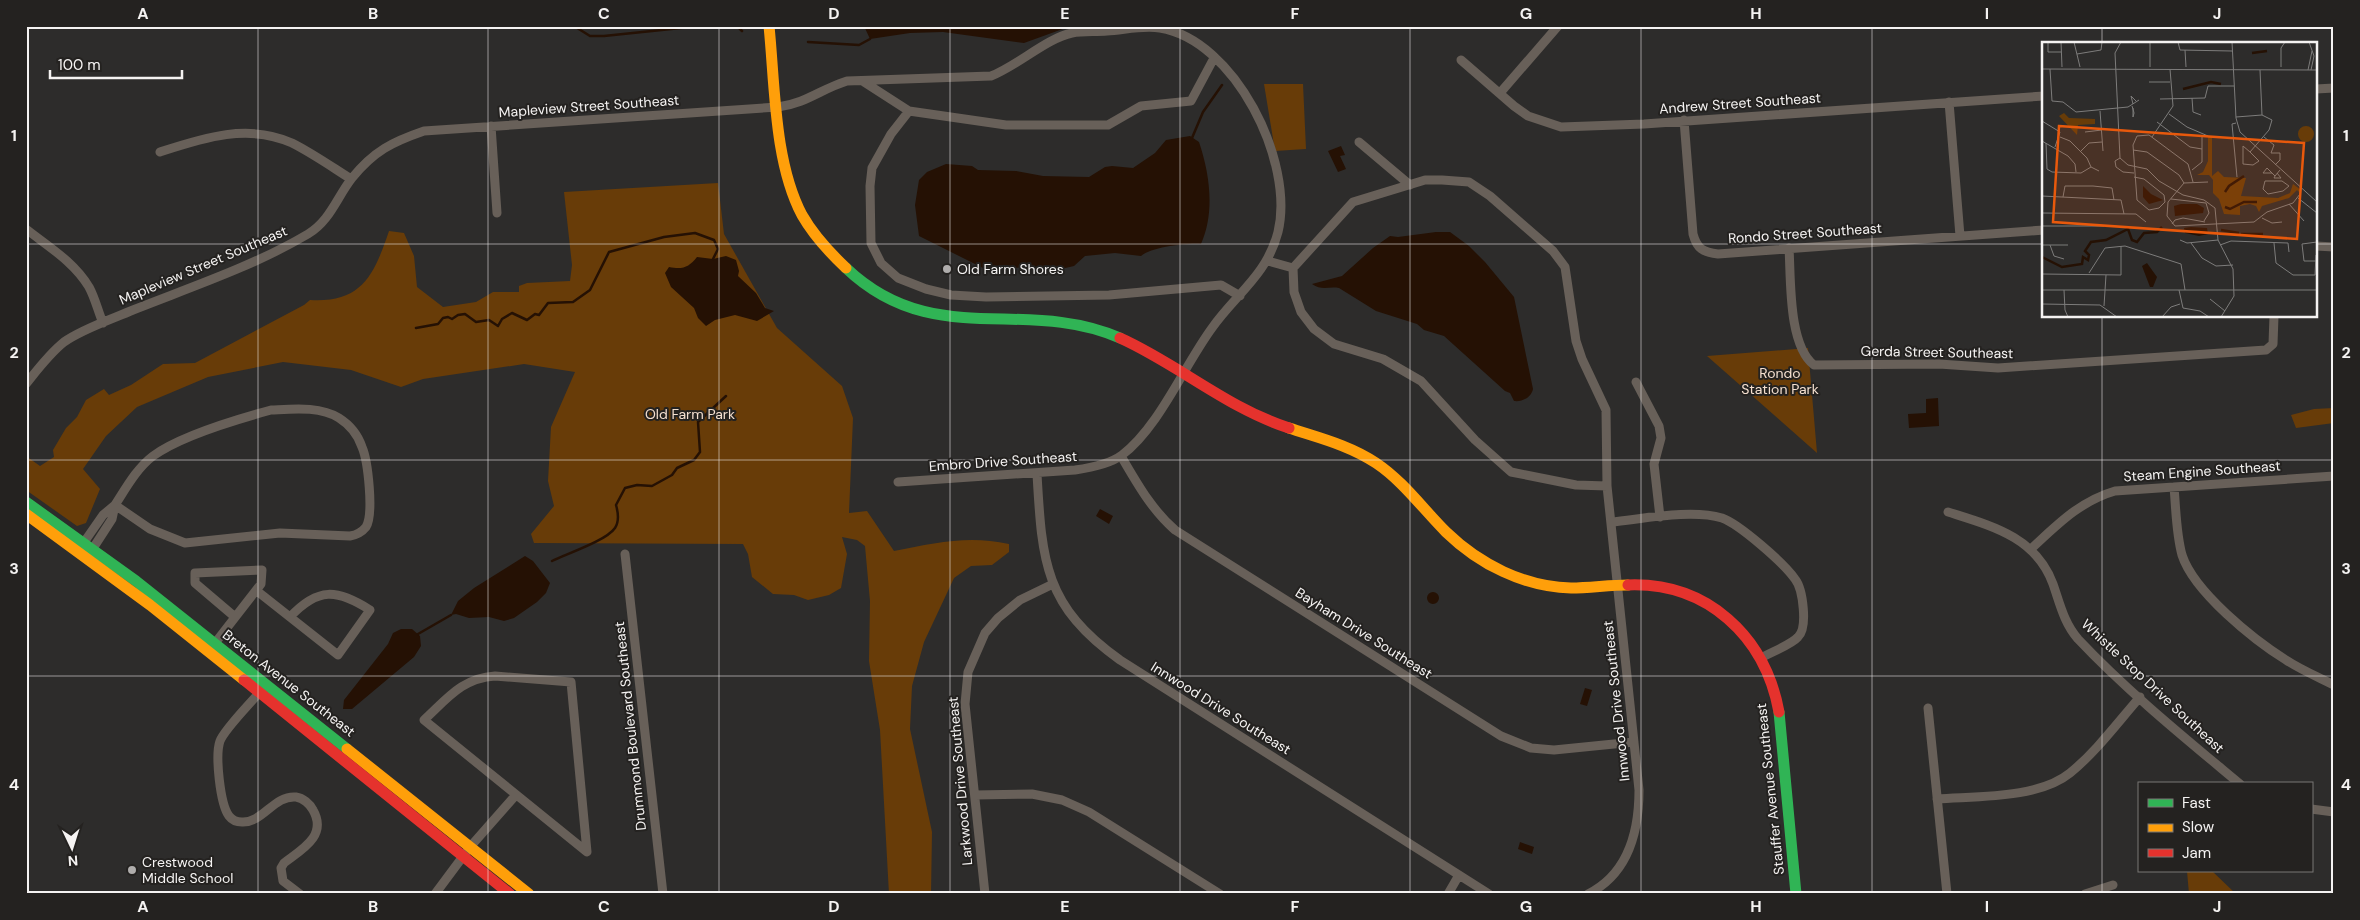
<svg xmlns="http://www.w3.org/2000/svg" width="2360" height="920" viewBox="0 0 2360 920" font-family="'DM Sans',sans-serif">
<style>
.green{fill:#683c08}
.water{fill:#251104}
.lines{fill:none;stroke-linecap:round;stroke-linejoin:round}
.stream{stroke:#251104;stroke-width:2.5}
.street{stroke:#686059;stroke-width:9}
.fast{stroke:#30b455;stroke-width:11}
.slow{stroke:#ff9f0a;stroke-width:11}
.jam{stroke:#e5322d;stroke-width:11}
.grid{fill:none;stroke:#f5f3f2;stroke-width:1;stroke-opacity:0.55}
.poi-dot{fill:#afadac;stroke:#242220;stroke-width:2}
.labels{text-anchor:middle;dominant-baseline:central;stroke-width:4;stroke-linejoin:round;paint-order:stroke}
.street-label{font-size:14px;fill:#f5f3f2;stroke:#242220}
.poi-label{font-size:14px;fill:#f5f3f2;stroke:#242220;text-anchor:start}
.park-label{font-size:14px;fill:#f4dfcf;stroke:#242220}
.inset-river{fill:none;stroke:#251104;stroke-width:2.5}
.inset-road{fill:none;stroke:#7d7c7b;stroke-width:1}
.view{fill:#e8590c;fill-opacity:0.15;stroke:#e8590c;stroke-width:2.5}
.inset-edge{fill:none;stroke:#f5f3f2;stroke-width:2.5}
.neatline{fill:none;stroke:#f5f3f2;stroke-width:2}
.grid-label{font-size:16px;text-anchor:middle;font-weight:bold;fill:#f5f3f2}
</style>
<rect width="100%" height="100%" fill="#2d2c2b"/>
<!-- green -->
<path class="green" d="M1264,84H1303L1306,149L1275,151Z
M718,183L724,234L777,328L842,386L853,418L849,513L867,511L894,551C935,543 968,535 1009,544V552L992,565L971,566L954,578L924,642L912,686L910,729L932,832L931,894H889L880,730L869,661L870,601L865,546L857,540L842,537L847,554L841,588L829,595L808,600L794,595L773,594L752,577L748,554L743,544L534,543L531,534L554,506L548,481L551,427L575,372L524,364L423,379L401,387L351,370L283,362L208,377L137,407L106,436L83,469L100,489L86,523L77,526L26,490V456L40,466L54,457L53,450L66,428L77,417L86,400L104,389L109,395L131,385L163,364L195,363L304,305L310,300C362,303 374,275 389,231L404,233L414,256L417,287L443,307L476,302L493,292H519V286L527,283L570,281L572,265L564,192Z
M1808,348L1817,453L1707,356Z
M2334,408V423L2296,428L2291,415L2314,409Z
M2187,871H2212L2236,894H2189Z"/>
<!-- water -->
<path class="water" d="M864,26H1071L1024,43L943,32L910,33L870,39Z
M1190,136L1199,142C1210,175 1215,212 1201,244C1186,243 1152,247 1141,256L1115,253L1085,256L1074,266L1061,269L1034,267L985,269L919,236L915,205L919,180L927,172L946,164L972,166L978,170L1016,171L1043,176L1089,177L1105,167L1112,166L1133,168L1155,153L1166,140Z
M1341,146L1345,155L1340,156L1346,169L1338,172L1328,151Z
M1436,232H1450L1469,246L1485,262L1514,297L1533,389C1531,398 1522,402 1514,401L1510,393L1505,391L1444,336L1424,330L1417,324L1376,311L1339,288C1329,286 1322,291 1312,284L1342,276L1373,248L1390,236L1398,237Z
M726,256L736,260L739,271L738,276L756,293L765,308L774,311L757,321L735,315L715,320L706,326L698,318L694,308L671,287L665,273L669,267C683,270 689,267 697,257L713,259Z
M1938,398L1939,426L1909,428L1908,414L1926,413V399Z
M1100,509L1113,516L1109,524L1096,516Z
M525,556L533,561L550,583L546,593L537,602L514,618L504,621L489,617L469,618L456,614L451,615L458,601L474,588Z
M1427 598a6 6 0 1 1 12 0a6 6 0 1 1-12 0Z
M401,629H412L420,636L421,646L414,657L352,709H343L344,700L388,644L393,633Z
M1585,688L1592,690L1587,706L1580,704Z
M1520,842L1534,847L1532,854L1518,849Z"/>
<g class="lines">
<!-- stream -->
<path class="stream" d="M574,26L590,36H604L700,26
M737,26L742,31
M808,42L859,45L870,39
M1192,138L1203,112L1222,85
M416,328L438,324L443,318L448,317L452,319L458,315L465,314L476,322L489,320L498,326L502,319L512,313L527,320L535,314L539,315L548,303L573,302L590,290L609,252L664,237L695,233L714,240L718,249L713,259
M552,561C566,554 606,541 615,528C619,522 618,512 616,505L625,488L637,485L652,486L672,475L677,468L694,460L700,452L698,422L726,396
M418,634L451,615"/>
<!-- street -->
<path class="street" d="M1461,60L1514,106L1528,116L1561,127L1644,124L2044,96
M864,82L909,111L1006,125H1108L1141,106L1191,101L1214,58
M2316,89L2334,88
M1500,93L1558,26
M1949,102L1960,236
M909,111L891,134L872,168L870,186L871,243L881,263L898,278L926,289L951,295L986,297L1109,295L1221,285L1240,296
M1684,120L1693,234C1697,249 1703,252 1718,254L2044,230
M491,126L497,213
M1359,142L1410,185
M160,152C203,138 248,123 292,143C312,153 332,167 351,179
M26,229C49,247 74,262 89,287C95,298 98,311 103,323
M2316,246L2334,247
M1789,248C1791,279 1788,345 1814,365L1939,364L1998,368L2266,350L2273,344L2274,316
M1268,261L1293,268
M1293,268L1353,202L1425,180H1442L1469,182L1490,196L1553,251L1565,267L1576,341L1582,359L1606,410L1607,486L1639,790C1639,832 1628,874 1588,894
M1293,268L1294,292L1301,312L1314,329L1334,344L1383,359L1421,381L1475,440L1511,472L1576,485L1607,486
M1636,382L1659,426L1661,438L1654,464L1660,517
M26,384C38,369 49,354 64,342C82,329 112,319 133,310C191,287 254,266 308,234C330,221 337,197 352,178C374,151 392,142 424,131L778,107C807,103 821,89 847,81L991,76C1017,66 1047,38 1072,33C1083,31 1095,32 1107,31C1124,30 1143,25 1160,28C1235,40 1295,162 1278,232C1267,275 1236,294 1212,328C1184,366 1159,427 1122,455C1110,464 1089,468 1075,470L898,482
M271,410C293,409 320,406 339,418C350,425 358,435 362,447C368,461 374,514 366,527C362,532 356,535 350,536L280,533L185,543L150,529L115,505C126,488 137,468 153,456C180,436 238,419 271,410Z
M1121,456C1137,483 1151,509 1175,530L1501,736L1531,748L1554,750L1634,742
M1037,474C1042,561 1044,606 1120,660L1489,894
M2174,487C2176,509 2176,533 2182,555C2194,592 2254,640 2286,660C2301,670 2318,677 2334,685
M1948,512C1992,526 2036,537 2053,584C2060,604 2064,623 2078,639C2127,691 2185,738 2240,784
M1611,522C1643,519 1691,509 1722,518C1739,524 1784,563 1795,579C1803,589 1808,628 1798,637C1791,645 1771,652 1761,658
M80,548L103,515L115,505L112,519L90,553
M2031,549C2057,525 2080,501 2115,491L2334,476
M625,554L663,894
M257,591L338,655L370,610C337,589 318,587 290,617
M212,647L261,584L262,570L195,573V583L235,617
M495,676L571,682L587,852L424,720C447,699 462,678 495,676Z
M263,688C253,701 225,728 220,741C215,755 220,804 229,816C232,820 237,822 242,822C263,823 274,795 296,797C303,798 310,804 313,810C328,836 301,850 284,863L281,868L283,881L300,894
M1928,708L1947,894
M975,795L1032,794L1062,800L1089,812L1220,894
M1937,799C1976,796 2038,799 2070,773C2096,752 2118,722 2140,697
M2311,809L2334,812
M435,894L470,847L515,796
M985,894L965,704L968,672L985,633L998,618L1020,600L1053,584
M1448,894L1459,875
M2085,894L2113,885"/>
<!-- fast -->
<path class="fast" d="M846,268C933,351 1024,296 1120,338
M26,502L136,581L347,749
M1779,712L1796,894"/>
<!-- slow -->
<path class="slow" d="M769,26C775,85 774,162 802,215C814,236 829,252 846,268
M1289,428C1319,438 1349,445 1376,463C1403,481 1423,509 1446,532C1479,564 1524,587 1571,588C1590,588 1609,585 1628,585
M26,514L150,605L244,680
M347,749L529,894"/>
<!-- jam -->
<path class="jam" d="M1120,338C1178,364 1227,408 1289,428
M1628,585C1707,582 1765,636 1779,712
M244,680L510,894"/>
</g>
<!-- grid -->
<path class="grid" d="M258,26V894M488,26V894M719,26V894M950,26V894M1180,26V894M1410,26V894M1641,26V894M1872,26V894M2102,26V44M26,244H2044M2316,244H2334M2102,316V894M26,460H2334M26,676H2334"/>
<!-- markers -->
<g class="poi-dot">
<circle cx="947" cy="269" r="5"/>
<circle cx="132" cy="870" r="5"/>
</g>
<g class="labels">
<!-- street labels -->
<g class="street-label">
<text transform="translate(1740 103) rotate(-4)">Andrew Street Southeast</text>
<text transform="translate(589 106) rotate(-4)">Mapleview Street Southeast</text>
<text transform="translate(1805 233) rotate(-4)">Rondo Street Southeast</text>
<text transform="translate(203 265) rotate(-23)">Mapleview Street Southeast</text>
<text transform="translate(1937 352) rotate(1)">Gerda Street Southeast</text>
<text transform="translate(1003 461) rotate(-4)">Embro Drive Southeast</text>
<text transform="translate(2202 471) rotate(-4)">Steam Engine Southeast</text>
<text transform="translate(1364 633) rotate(32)">Bayham Drive Southeast</text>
<text transform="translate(289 683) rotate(38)">Breton Avenue Southeast</text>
<text transform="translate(2153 686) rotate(43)">Whistle Stop Drive Southeast</text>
<text transform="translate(1616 701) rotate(-96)">Innwood Drive Southeast</text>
<text transform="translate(1221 708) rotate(32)">Innwood Drive Southeast</text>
<text transform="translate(630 726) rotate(-96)">Drummond Boulevard Southeast</text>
<text transform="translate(960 781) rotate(-95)">Larkwood Drive Southeast</text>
<text transform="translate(1770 789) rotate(-96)">Stauffer Avenue Southeast</text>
</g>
<!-- poi labels -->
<g class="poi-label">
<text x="957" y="269">Old Farm Shores</text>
<text x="142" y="862">Crestwood<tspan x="142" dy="16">Middle School</tspan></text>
</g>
<!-- park labels -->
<g class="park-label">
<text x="1780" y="373">Rondo<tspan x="1780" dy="16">Station Park</tspan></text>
<text x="690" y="414">Old Farm Park</text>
</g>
</g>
<!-- overview -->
<g transform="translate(2042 42)">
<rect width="275" height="275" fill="#2d2c2b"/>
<path d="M22,71L27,76L53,77V82L36,83L35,93L17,74ZM256 92a8 8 0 1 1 16 0a8 8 0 1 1-16 0ZM166,94H170V134L176,129L182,135L204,136L199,154L236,156L248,151L251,142L259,148L257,150L255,148L247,156L220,164L217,170L214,164L208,162L198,164V173L182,172L177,157L171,151V138L167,133H155L161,130L166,119Z" fill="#683c08"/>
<path d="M101,144L109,152L121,158L107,162L101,155ZM139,162H155L162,166L161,171L133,174L132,164ZM149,185L165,186L166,192L157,194L143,191L142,186ZM105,221L115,235L111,245H108L100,224Z" fill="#251104"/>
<path class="inset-river" d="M210,11L225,9M141,47L169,40L179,42M183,150L187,144L202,134M183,165L188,167L202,160H215M179,188L197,191M199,192H221M0,215L20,225L40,222L41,215L46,218L47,213L43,209L49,200L64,198L86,187L90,198L95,200L102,191L115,190L120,185"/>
<path class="inset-road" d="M6,0V10H19M19,0L20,25M32,0L38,25M79,0L73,11L78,116L86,123L105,127L117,139L141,153L162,158L173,166L176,198L191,227L192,254L179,275M108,0V25M136,0L138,8L190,9M190,0L194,76L198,90L275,160M267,0L272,14L269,28M143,8L144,25M35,12L59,8L60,0M239,25V6L243,0M0,27L275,28M8,27L10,59L21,60L34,70L86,65L97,58M218,28L220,73M266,28L270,9M107,40H128M150,56L151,70L159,73M118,57L163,56L166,44H192M91,62L89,54L94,59M90,64L91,67L92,71L91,75V66M58,69L61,109M127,72L145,85L166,94M194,75L220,73L230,78L227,88L208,110M0,79L18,90L13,105M115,80L148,105L160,107M194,81L190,82L195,135M43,90L60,88M18,95L28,99L45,116L49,125L57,129M110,95L131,64L128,27M222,95L232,103L229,111H238V118L233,123M0,99L26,114L33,122L34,130M4,101L5,127M201,104L208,110L217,119L211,123L201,122ZM91,108L105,110L137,133L142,141M39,109L47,101L60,100M78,116L73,119L74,125L81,130L92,131M5,127L10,130L39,131L49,125M150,128L160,120V93M230,131H221L225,126L233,134M235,131L239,136H232L233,134L238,128M92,135L102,137L122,153L123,160M223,139H240L247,144L241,149L226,152L221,147ZM166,140L142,141L126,160L125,174L133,184L212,180L225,170L251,161L258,152M0,154L79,158L82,172M21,155L23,144H51L70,146L72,158M256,156L275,171M129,157L164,161L167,171L162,179M123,160L117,166L107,168L95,158L91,103L95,94L107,93L146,122L151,140M247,162L262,179M0,171L94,172L104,180M220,176L230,181L240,180M130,182L133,178L141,176L163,180M0,184H62M138,198L145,201L176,198M149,201L160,216L174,224L191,223M232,201L234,221L251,233H273L274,213M0,203H26M8,203L12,214L22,217M178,203L189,199L246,201L247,210M274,219H262L260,202L275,200M47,231L63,206L83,204L139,222L143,248M0,232L79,233V204M0,248H275M22,248L23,268L26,275M137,248L141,266L158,269L167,275M168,257L183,269M0,262L58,263L75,275M62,264L64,233M120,275L129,265L138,262"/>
<path class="view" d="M17,84L262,101L255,197L11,180Z"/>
<rect width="275" height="275" class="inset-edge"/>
</g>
<!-- border -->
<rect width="2360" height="920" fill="none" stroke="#242220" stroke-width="55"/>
<!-- legend -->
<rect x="2138" y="782" width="175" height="90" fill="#242220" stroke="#787674"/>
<rect x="2148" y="799" width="25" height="8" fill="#30b455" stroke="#787674"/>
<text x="2182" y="808" font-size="15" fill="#f5f3f2">Fast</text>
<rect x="2148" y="824" width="25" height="8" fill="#ff9f0a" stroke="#787674"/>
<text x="2182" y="832" font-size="15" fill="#f5f3f2">Slow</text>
<rect x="2148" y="849" width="25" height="8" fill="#e5322d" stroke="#787674"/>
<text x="2182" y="858" font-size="15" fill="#f5f3f2">Jam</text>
<!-- north arrow -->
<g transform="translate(72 848) rotate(176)" stroke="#242220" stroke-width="4" paint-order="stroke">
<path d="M0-4L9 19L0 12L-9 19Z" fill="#f5f3f2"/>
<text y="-8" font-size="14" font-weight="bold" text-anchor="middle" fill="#f5f3f2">N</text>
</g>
<!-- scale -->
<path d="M50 70v8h132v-8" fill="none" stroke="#f5f3f2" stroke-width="2.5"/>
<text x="58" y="70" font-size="15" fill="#f5f3f2" stroke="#242220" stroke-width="4" paint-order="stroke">100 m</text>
<rect x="28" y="28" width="2304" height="864" class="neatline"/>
<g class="grid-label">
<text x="143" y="19">A</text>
<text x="373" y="19">B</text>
<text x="604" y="19">C</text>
<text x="834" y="19">D</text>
<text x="1065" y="19">E</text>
<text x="1295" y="19">F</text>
<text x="1526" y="19">G</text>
<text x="1756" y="19">H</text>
<text x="1987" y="19">I</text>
<text x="2217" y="19">J</text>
<text x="14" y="141">1</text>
<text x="2346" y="141">1</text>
<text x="14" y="358">2</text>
<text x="2346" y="358">2</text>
<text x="14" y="574">3</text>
<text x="2346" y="574">3</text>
<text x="14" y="790">4</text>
<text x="2346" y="790">4</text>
<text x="143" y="912">A</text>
<text x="373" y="912">B</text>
<text x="604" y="912">C</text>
<text x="834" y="912">D</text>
<text x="1065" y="912">E</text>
<text x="1295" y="912">F</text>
<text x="1526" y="912">G</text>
<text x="1756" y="912">H</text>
<text x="1987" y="912">I</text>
<text x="2217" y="912">J</text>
</g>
</svg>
